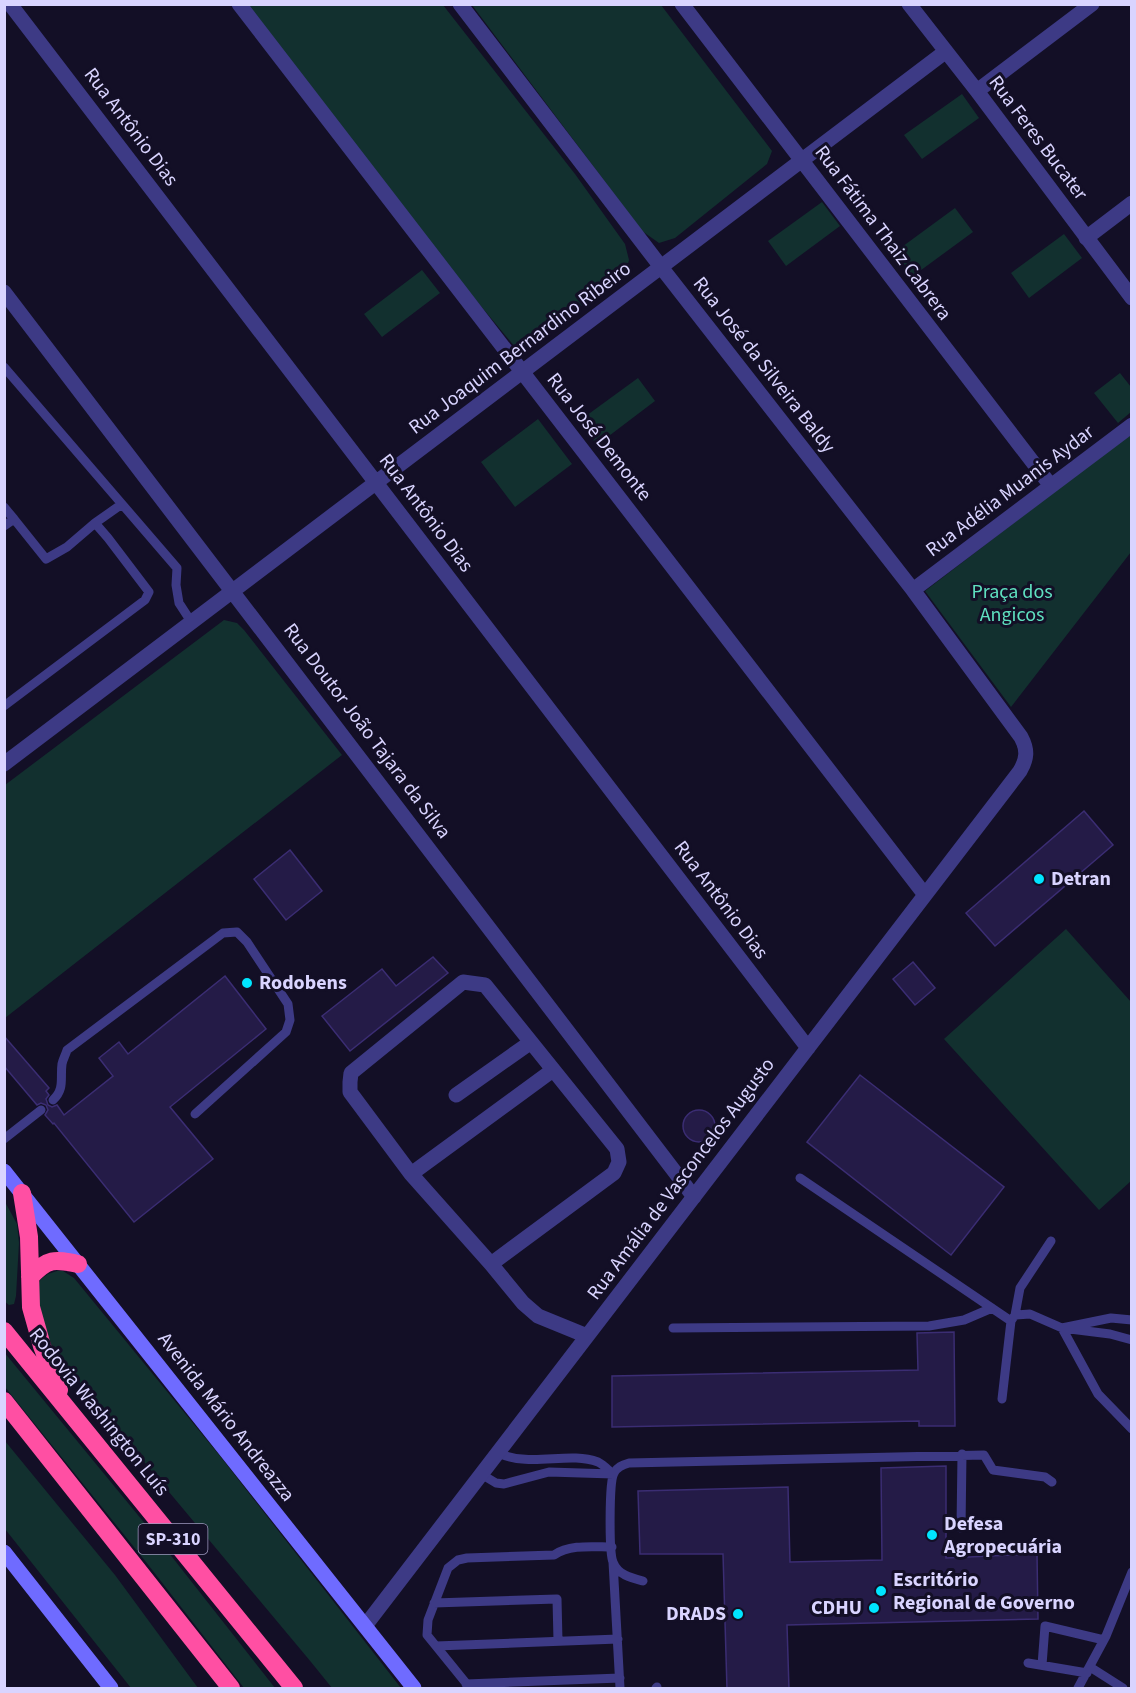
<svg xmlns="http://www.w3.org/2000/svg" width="1136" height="1693" viewBox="0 0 1136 1693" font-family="'Source Sans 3',sans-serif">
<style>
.green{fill:#12302f}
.building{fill:#241b47;stroke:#3b2d73;stroke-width:1.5}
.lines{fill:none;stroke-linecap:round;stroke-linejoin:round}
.service{stroke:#3d3a85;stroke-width:9}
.minor{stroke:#3d3a85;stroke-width:15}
.secondary{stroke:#6f6bff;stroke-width:15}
.motorway{stroke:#ff4fa3;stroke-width:18}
.poi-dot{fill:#00e5ff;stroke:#130f26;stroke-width:2}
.labels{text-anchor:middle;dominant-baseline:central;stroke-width:6;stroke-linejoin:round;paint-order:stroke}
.shield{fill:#130f26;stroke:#9e99be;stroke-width:1.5}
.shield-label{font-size:18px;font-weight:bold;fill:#d9d4ff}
.street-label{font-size:20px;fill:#d9d4ff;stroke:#130f26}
.park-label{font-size:20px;fill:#5fe0c0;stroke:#130f26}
.poi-label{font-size:20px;font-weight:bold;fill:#d9d4ff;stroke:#130f26;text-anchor:start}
</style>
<rect width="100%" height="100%" fill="#130f26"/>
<!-- green -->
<path class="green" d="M248,5H443L575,174L625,244L629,260L624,277L534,338L515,347L430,245Z
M472,5H661L772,151L767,164L675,238L659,243L642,231Z
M962,94L979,118L922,159L904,135Z
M822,202L840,226L786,266L768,241Z
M955,208L973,232L913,276L895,252Z
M1064,234L1082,258L1029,298L1011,273Z
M422,270L440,293L382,337L364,314Z
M1120,373L1131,387V412L1118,423L1094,393Z
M638,378L655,401L597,445L579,421Z
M538,419L572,464L515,507L481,462Z
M1131,433V552L1011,707L925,591Z
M224,620L237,623L244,630L342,755L5,1018V785Z
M1066,929L1131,1002V1181L1099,1210L944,1039Z
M4,1200L17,1224L19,1243L16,1296L14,1304L9,1305L4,1301Z
M57,1271H63L74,1278L220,1456L401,1688H332L311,1662L154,1474L55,1352L39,1320L36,1287L41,1279L48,1274Z
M4,1352L165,1548L275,1688H244L146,1562L5,1387Z
M5,1441L115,1575L198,1688H131L5,1529Z"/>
<!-- building -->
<path class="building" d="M1084,811L1113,845L995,946L966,913Z
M290,850L322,891L286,920L254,879Z
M433,957L448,973L350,1051L322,1016L382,969L396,986Z
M913,962L935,988L915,1005L893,979Z
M225,976L266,1029L170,1107L213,1159L134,1222L54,1123L53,1124L45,1115L48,1110L46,1105L41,1103L37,1105L4,1066V1036L49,1088L46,1091L49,1095L46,1099L48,1105L52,1107L57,1105L64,1115L113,1076L99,1058L119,1042L128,1054Z
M860,1075L1004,1187L951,1255L807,1142Z
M683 1126a16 16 0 1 1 32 0a16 16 0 1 1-32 0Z
M954,1332L955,1426H919V1421L612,1427V1376L918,1370L917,1333Z
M946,1466V1558L1037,1554L1038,1619L787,1625L789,1689H727L723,1554H640L638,1491L788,1487L790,1562L882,1560L881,1468Z"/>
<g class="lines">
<!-- service -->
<path class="service" d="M4,367L177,568L176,585L179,603L192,623
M4,507L14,519
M95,523L122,504
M4,526L14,519L46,559L67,547L95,523L108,538L149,592L145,600L4,706
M53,1100C65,1089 60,1078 62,1064C63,1059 66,1054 67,1050L223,933L237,932L247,942L288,1004L290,1020L286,1032L195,1114
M4,1139L41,1110
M800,1178L1011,1321
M1015,1315L1020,1288L1051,1241
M1132,1320L1111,1318L1062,1328L1098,1394L1132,1429
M673,1328L929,1326L964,1320L992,1308
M1002,1399L1011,1321L1015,1315L1030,1314L1062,1328L1110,1334L1132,1340
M498,1453C531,1468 568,1451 598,1462C604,1465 608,1470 613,1474
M481,1474L496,1483L504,1484L549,1472L613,1474
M961,1528L962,1454
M613,1562L620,1688
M643,1581C631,1578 618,1575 613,1562C609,1553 609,1481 614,1473C617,1467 622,1465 629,1463L984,1455L993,1470L1045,1477L1052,1482
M434,1603L557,1599L558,1641
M436,1646L618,1639
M1028,1663L1087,1673
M1042,1665L1045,1626L1104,1640
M1090,1667L1123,1688
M466,1684L620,1678
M470,1688L427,1635L428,1620L448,1568L458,1560L467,1558L554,1555C570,1544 593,1547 612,1547
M656,1688L657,1687
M1078,1688L1106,1636L1132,1572"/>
<!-- minor -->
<path class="minor" d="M10,4L808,1048
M239,4L925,895
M682,4L1051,486
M909,4L977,91L1132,298
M977,91L1092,4
M1086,238L1132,203
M4,292L694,1197
M913,590L1132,425
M4,764L945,52
M456,1095L531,1042
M411,1174L553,1070
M491,1264L614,1173L619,1162L617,1149L485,985L463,982L351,1073L350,1082V1092L411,1174L491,1264L523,1303L538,1316L587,1336
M365,1626L1020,771C1027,759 1028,750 1021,737L913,590L661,267L460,4"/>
<!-- secondary -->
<path class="secondary" d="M4,1171L414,1688
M4,1552L111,1688"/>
<!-- motorway -->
<path class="motorway" d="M22,1193L29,1237L31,1307L42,1346L59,1390
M30,1277C48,1258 54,1259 78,1264
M4,1331L294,1688
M4,1401L231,1688"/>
</g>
<!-- markers -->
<g class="poi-dot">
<circle cx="1039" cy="879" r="6"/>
<circle cx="247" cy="983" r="6"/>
<circle cx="932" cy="1535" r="6"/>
<circle cx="881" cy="1591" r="6"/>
<circle cx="874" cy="1608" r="6"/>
<circle cx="738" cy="1614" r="6"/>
</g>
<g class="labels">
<!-- shield labels -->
<rect class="shield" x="138.5" y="1524" width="69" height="30" rx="4.5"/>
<g class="shield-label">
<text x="173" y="1539">SP-310</text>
</g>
<!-- street labels -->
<g class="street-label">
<text transform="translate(131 127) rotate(53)">Rua Antônio Dias</text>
<text transform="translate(1038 138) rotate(53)">Rua Feres Bucater</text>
<text transform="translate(883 233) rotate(53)">Rua Fátima Thaiz Cabrera</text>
<text transform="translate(520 348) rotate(-37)">Rua Joaquim Bernardino Ribeiro</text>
<text transform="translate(764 365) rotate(52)">Rua José da Silveira Baldy</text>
<text transform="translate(599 437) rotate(52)">Rua José Demonte</text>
<text transform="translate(1010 491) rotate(-37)">Rua Adélia Muanis Aydar</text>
<text transform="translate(426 513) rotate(53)">Rua Antônio Dias</text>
<text transform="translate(367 731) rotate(53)">Rua Doutor João Tajara da Silva</text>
<text transform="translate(721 900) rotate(53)">Rua Antônio Dias</text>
<text transform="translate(681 1179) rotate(-53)">Rua Amália de Vasconcelos Augusto</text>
<text transform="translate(99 1412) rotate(51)">Rodovia Washington Luís</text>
<text transform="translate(226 1417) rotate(52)">Avenida Mário Andreazza</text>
</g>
<!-- park labels -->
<g class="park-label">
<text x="1012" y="592">Praça dos<tspan x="1012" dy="23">Angicos</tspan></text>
</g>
<!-- poi labels -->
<g class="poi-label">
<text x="1051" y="879">Detran</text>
<text x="259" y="983">Rodobens</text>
<text x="944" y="1524">Defesa<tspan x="944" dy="23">Agropecuária</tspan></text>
<text x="893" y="1580">Escritório<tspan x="893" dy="23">Regional de Governo</tspan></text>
<text x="862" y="1608" text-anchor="end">CDHU</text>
<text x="726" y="1614" text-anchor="end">DRADS</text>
</g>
</g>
<!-- border -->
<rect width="1136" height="1693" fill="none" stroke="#d9d4ff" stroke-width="12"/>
</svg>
